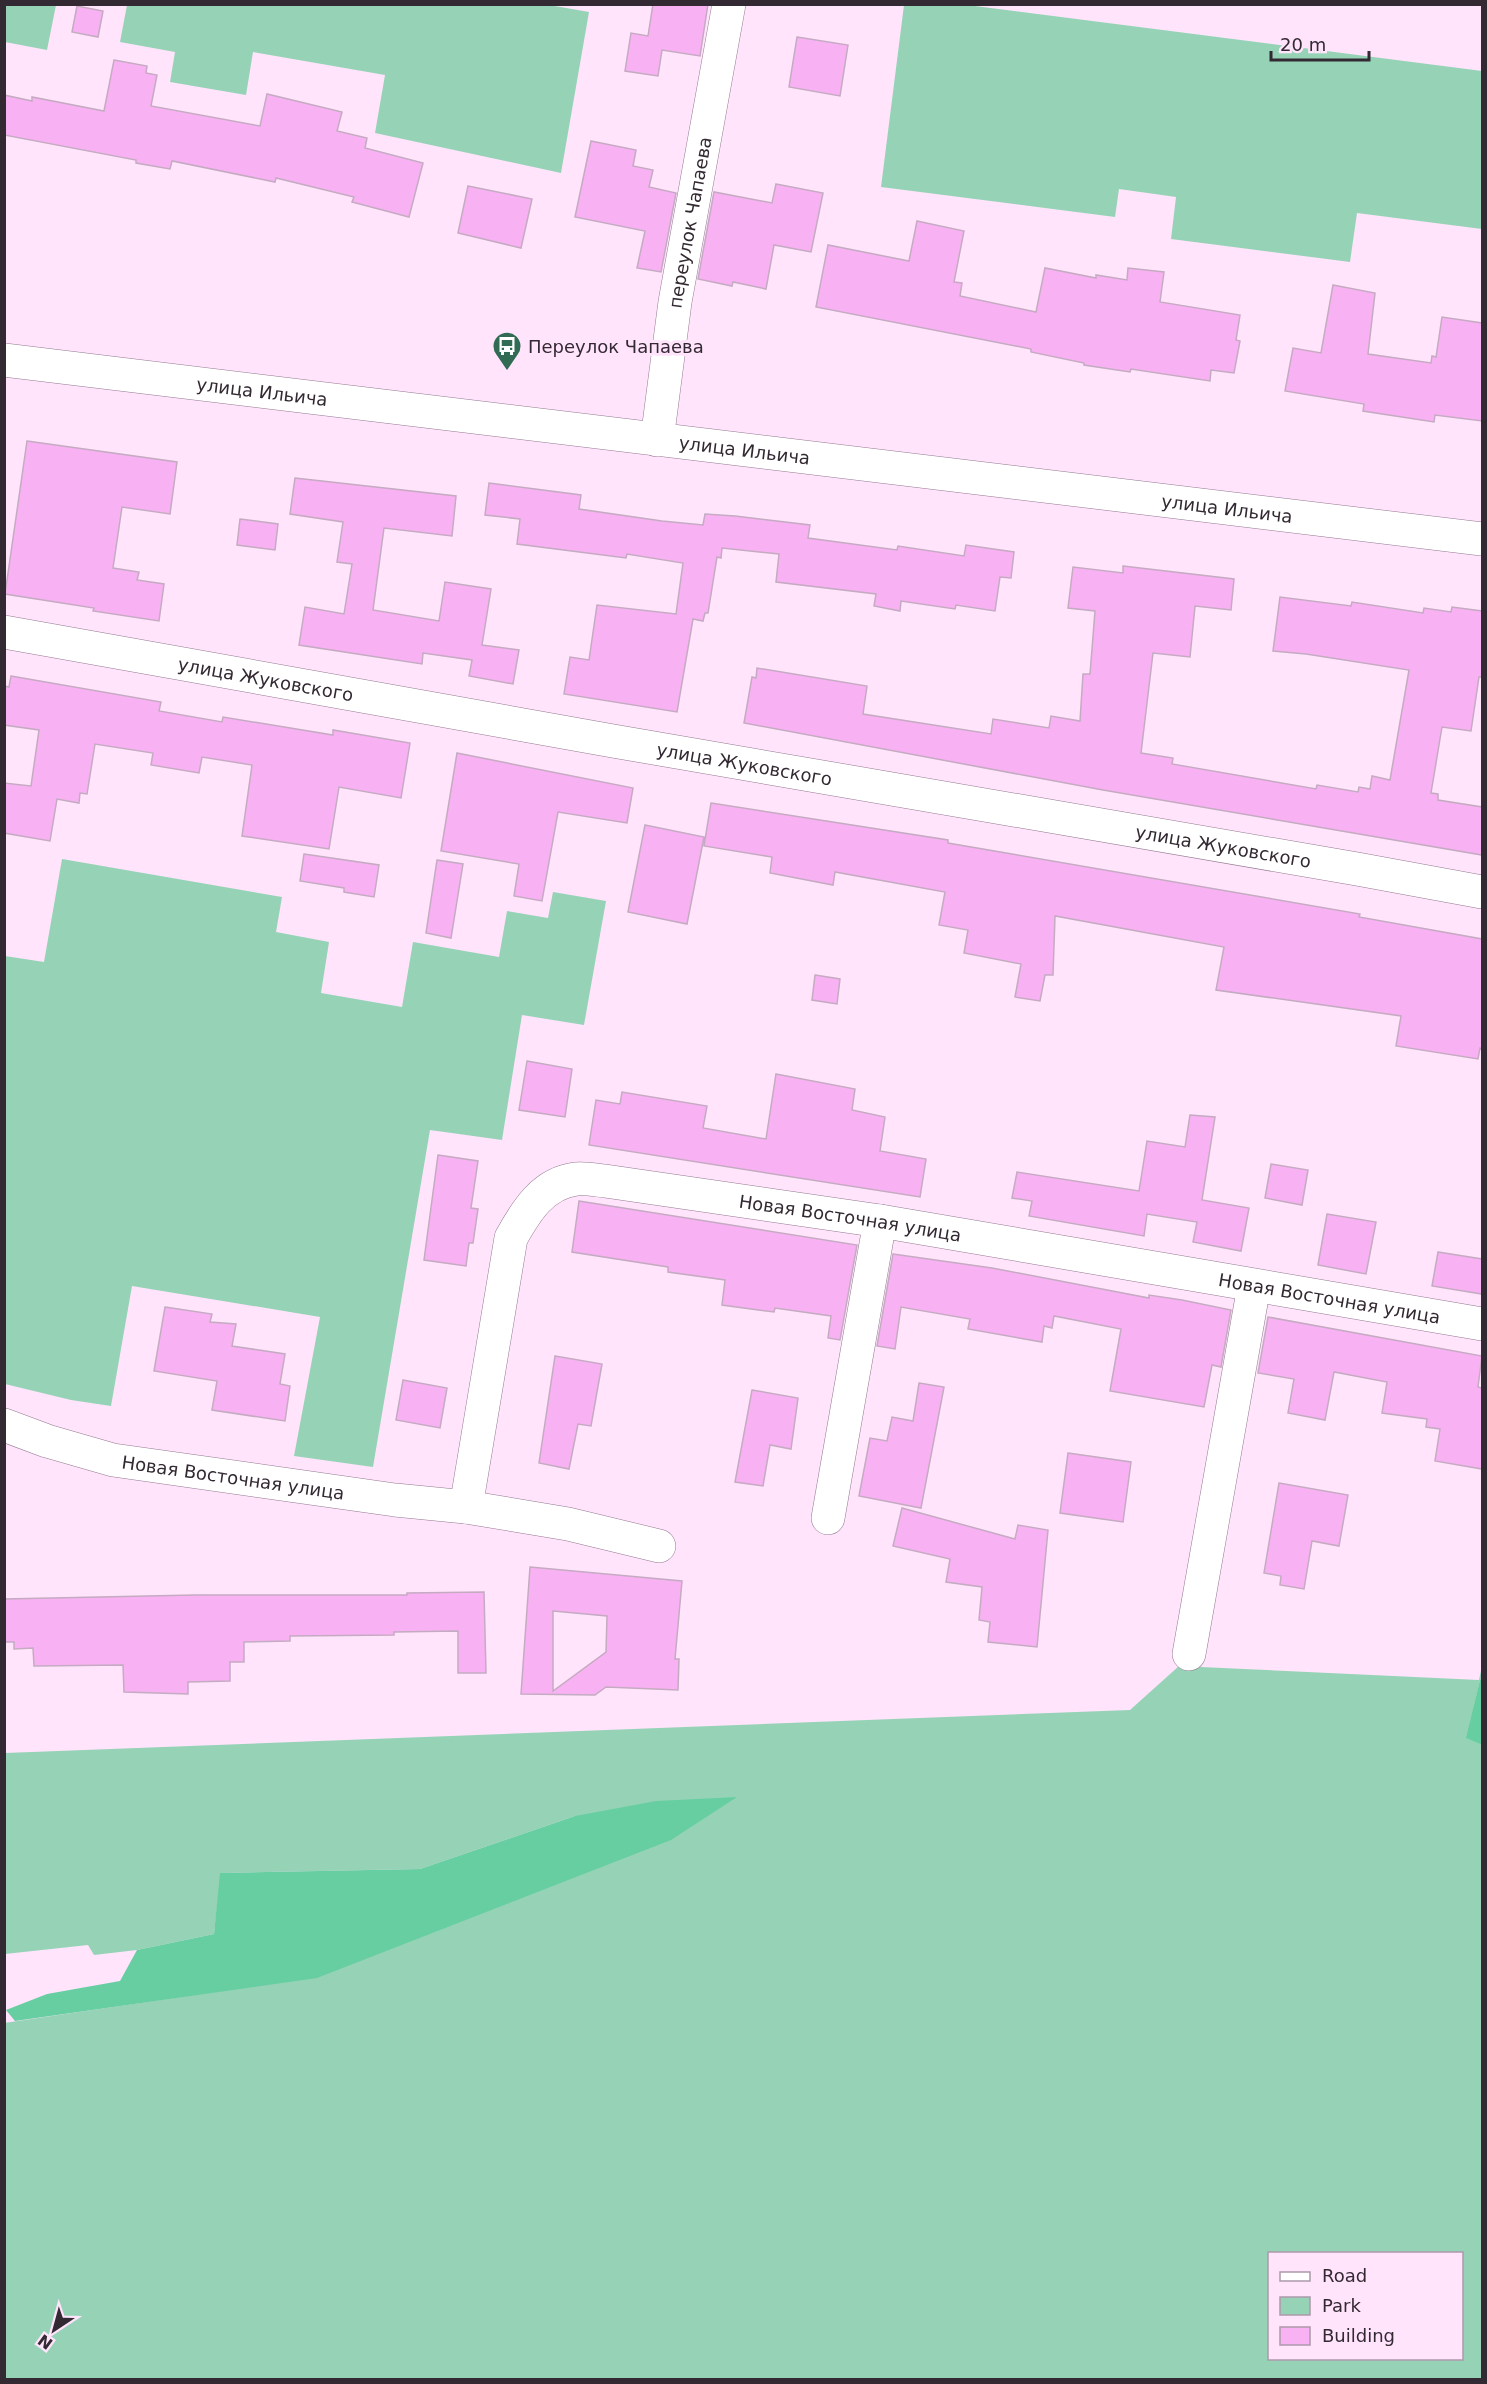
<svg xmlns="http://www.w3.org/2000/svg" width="1487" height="2384" viewBox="0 0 1487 2384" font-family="'DejaVu Sans',sans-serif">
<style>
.green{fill:#96d3b6;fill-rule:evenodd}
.forest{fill:#67cea2}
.building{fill:#f8b2f3;stroke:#c5abc2;stroke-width:1.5;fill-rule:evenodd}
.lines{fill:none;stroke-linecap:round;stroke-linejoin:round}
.minor-casing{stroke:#937a90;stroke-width:34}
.major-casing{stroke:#937a90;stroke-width:34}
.minor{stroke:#fff;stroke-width:33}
.major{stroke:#fff;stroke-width:33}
.labels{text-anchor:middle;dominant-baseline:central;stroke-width:6;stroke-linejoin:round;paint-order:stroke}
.street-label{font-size:18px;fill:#332932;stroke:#ffe4fc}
.poi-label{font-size:18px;fill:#332932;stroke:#ffe4fc;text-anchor:start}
</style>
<rect width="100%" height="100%" fill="#ffe4fc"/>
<!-- green -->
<path class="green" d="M4,5H56L47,50L5,42Z
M549,5L589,12L561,173L375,133L385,75L253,52L246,95L170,82L175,52L120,42L127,5Z
M904,5H967L1482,71V229L1357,213L1350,262L1171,239L1176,197L1119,189L1115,217L881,187Z
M62,859L282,897L276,932L329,942L321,993L402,1007L413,942L499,957L507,911L548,918L553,892L606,901L584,1025L522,1015L502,1140L430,1130L373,1467L294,1456L320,1317L132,1286L111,1406L71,1400L5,1384V956L44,962Z
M1179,1666L1479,1680L1482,1666V1680H1480L1467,1738L1482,1745V2379H5L4,2023L317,1977L575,1816L420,1869L221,1873L214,1934L137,1950L94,1955L88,1945L5,1954V1753L1130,1710ZM1270,2254H1462V2358H1270Z"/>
<!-- forest -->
<path class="forest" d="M1480,1680H1482V1745L1466,1738Z
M737,1797L671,1840L317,1978L15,2021L6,2010L47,1994L120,1981L137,1950L214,1934L220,1873L420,1869L575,1816L656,1801Z"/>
<!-- building -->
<path class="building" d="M653,4H708L700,56L662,50L658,76L625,71L631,33L648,36Z
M77,6L103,11L98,37L72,32Z
M797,37L848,45L840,96L789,87Z
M114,60L147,66L146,73L157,75L151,106L260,126L267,94L342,112L337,131L367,138L365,148L423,163L409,217L352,202L354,197L276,178L275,182L172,161L170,169L136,163V160L4,135V95L32,101V97L104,111Z
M591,141L636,150L633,166L653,170L649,187L676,193L661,272L637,268L645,231L575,217Z
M776,184L823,193L811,252L774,245L766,289L733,282L732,286L698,279L714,192L772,203Z
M468,186L532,199L521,248L458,233Z
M917,221L964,231L954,282L962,283L960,296L1036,312L1045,268L1096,278V275L1127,280L1128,268L1164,272L1160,302L1240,315L1236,340L1240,341L1234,373L1211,370L1210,381L1131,369L1130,372L1084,365V363L1031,352V349L816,307L828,245L909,261Z
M1333,285L1375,293L1368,354L1431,363L1432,356L1436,357L1442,317L1482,323V421L1435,415L1434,422L1363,411L1364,404L1285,391L1293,348L1321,353Z
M27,441L177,462L170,514L122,507L113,568L139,572L137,580L164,584L159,621L93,611L94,608L5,594Z
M295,478L456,496L452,536L384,528L373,610L439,621L445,582L491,589L482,645L519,650L513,684L469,676L472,660L423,653L422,664L299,645L305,607L344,614L352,564L337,562L343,522L290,514Z
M489,483L581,495L579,509L662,521L703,525L705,514L735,516L810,525L808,538L897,550L898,546L964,556L966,545L1014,552L1011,578L1000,577L995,611L956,605L955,609L901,601L900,611L874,606L876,594L776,582L779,554L722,548L721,558L717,557L708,613H705L703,621L693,619L677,712L564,694L570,657L589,660L597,605L676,614L683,563L627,554L626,558L517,544L520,519L485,515Z
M240,519L278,524L275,550L237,545Z
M1123,566L1234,579L1231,610L1195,606L1190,657L1153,653L1141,753L1173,758L1172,764L1316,789L1317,785L1358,792L1359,787L1370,789L1372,776L1390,780L1409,670L1306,654L1273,651L1280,597L1351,606L1352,602L1423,613L1424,608L1451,612L1452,607L1482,611V677H1479L1471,731L1442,727L1431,793L1438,794V800L1482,807V855L1103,790L744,723L752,677L756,678L757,668L867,686L863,714L991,734L993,719L1049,728L1051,716L1080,721L1083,674H1090L1095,611L1068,608L1073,567L1123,573Z
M11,676L161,702L159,711L222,722L223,717L333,735V730L410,743L401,798L339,787L329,849L242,836L252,765L202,757L199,773L151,765L153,753L95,744L87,794L80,793L79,803L57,799L50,841L4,833V783L31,786L39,730L4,725V686L9,687Z
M457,753L633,788L627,823L558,812L542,901L514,896L519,864L441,851Z
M711,803L948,840V843L1360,914L1359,917L1482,939V1049L1480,1048L1478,1059L1396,1046L1401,1016L1216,990L1224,947L1055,916L1053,975H1045L1040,1001L1015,997L1021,964L964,953L968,930L939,925L945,892L835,872L833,885L770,873L772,857L704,846Z
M645,825L704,837L687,924L628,912Z
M304,854L379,865L374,897L344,892V888L300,881Z
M437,860L463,864L451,938L426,933Z
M815,975L840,979L837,1004L812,1000Z
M527,1061L572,1069L565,1117L519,1110Z
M776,1074L855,1089L852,1110L885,1117L880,1151L926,1159L920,1197L589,1145L596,1100L620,1104L622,1092L707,1106L703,1128L766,1139Z
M1190,1115L1215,1117L1202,1200L1249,1208L1241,1251L1193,1242L1197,1222L1147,1214L1144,1236L1029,1216L1032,1201L1012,1198L1017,1172L1139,1191L1147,1141L1185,1147Z
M438,1155L478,1161L471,1208L478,1209L473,1243H469L466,1266L424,1260Z
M1271,1164L1308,1170L1302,1205L1265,1198Z
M579,1201L857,1245L840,1340L828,1338L831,1316L775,1308L774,1312L722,1305L725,1280L668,1272V1267L572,1252Z
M1327,1214L1376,1222L1366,1274L1318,1265Z
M1438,1252L1482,1259V1294L1432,1286Z
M893,1254L992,1268L1149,1298V1295L1182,1300L1231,1310L1221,1367L1212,1365L1204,1407L1110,1391L1121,1329L1054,1316L1052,1328L1044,1326L1042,1342L968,1329L970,1319L901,1307L895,1349L877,1346Z
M165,1307L212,1314L210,1322L236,1324L232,1346L285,1354L280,1384L290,1386L285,1421L212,1410L217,1381L154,1371Z
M1268,1317L1482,1356L1478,1387L1482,1388V1469L1435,1461L1440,1429L1426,1427L1427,1419L1382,1413L1387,1382L1334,1372L1325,1420L1288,1413L1294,1379L1258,1373Z
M555,1356L602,1364L591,1426L578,1424L569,1469L539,1463Z
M403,1380L447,1388L440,1428L396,1420Z
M919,1383L944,1387L921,1508L859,1496L870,1438L887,1441L892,1417L913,1421Z
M752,1390L798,1398L791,1449L770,1445L763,1486L735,1482Z
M1068,1453L1131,1462L1123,1522L1060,1513Z
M1279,1483L1348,1495L1339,1546L1312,1541L1304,1589L1280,1585L1281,1576L1264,1573Z
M902,1508L1015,1539L1018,1525L1048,1530L1037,1647L988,1642L990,1622L979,1620L982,1587L946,1582L950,1559L893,1546Z
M530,1567L682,1581L675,1659H679L678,1690L606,1687L595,1695L521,1694ZM553,1611L607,1616L606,1652L553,1691Z
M484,1592L486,1673H458V1631L394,1632V1635L290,1636V1641L244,1642V1662H230V1681L188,1682V1694L124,1692L123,1665L34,1666L33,1648L14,1649V1642H4V1599L195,1595H407V1593Z"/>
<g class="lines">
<!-- minor casing -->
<g class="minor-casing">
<g id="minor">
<path id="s1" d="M657,440L675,302L729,4"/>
<path id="s2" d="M4,632L613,741L1357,869L1482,892"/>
<path id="s3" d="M4,1425L47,1441L113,1460L395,1500L466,1507L511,1238C526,1211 543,1183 576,1179C585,1178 596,1180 605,1181L880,1221L1482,1324"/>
<path d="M466,1507L568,1524L659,1546"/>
<path d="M828,1518L880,1221"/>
<path d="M1189,1654L1254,1286"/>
</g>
</g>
<!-- major casing -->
<g class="major-casing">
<g id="major">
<path id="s4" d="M4,360L1482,539"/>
</g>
</g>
<!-- minor -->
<use href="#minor" class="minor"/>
<!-- major -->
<use href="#major" class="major"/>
</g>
<!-- icons -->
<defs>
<g id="bus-pin" transform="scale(1.5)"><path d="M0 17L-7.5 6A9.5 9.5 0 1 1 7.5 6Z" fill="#326b53" stroke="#ffe4fc"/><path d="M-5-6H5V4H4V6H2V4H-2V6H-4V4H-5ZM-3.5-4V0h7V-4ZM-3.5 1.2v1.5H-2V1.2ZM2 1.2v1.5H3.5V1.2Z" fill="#fff"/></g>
</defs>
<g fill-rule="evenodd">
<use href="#bus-pin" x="507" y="346"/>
</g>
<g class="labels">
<!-- street labels -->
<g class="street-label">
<text stroke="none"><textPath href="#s1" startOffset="220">переулок Чапаева</textPath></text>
<text stroke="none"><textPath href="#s4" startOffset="260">улица Ильича</textPath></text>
<text stroke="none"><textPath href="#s4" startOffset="746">улица Ильича</textPath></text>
<text stroke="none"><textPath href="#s4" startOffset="1232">улица Ильича</textPath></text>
<text stroke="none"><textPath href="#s2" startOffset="266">улица Жуковского</textPath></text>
<text stroke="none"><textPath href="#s2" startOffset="752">улица Жуковского</textPath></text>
<text stroke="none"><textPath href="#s2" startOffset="1238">улица Жуковского</textPath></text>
<text stroke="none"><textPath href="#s3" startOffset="1112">Новая Восточная улица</textPath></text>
<text stroke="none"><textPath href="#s3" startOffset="1598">Новая Восточная улица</textPath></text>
<text stroke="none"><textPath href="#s3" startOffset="236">Новая Восточная улица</textPath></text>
</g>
<!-- poi labels -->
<g class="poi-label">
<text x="528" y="346">Переулок Чапаева</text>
</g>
</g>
<!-- border -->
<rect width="1487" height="2384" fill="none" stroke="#332932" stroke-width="12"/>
<!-- legend -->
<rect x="1268" y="2252" width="195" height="108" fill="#ffe4fc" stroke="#ad99ab" stroke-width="1.5"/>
<rect x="1280" y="2272" width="30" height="9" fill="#ffffff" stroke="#ad99ab" stroke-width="1.5"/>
<text x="1322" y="2282" font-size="18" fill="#332932">Road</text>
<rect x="1280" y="2297" width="30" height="18" fill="#96d3b6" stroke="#ad99ab" stroke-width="1.5"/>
<text x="1322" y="2312" font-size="18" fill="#332932">Park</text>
<rect x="1280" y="2327" width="30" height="18" fill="#f8b2f3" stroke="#ad99ab" stroke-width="1.5"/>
<text x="1322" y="2342" font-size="18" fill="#332932">Building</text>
<!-- north arrow -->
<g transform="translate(54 2330) rotate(216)" stroke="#ffe4fc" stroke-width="4.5" paint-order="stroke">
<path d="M0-4.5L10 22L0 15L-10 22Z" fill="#332932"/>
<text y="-9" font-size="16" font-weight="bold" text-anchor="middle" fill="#332932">N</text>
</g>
<!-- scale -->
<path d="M1271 51v9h98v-9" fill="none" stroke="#332932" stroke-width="3"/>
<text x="1280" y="51" font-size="18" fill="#332932" stroke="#ffe4fc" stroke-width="4.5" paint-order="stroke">20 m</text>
</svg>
